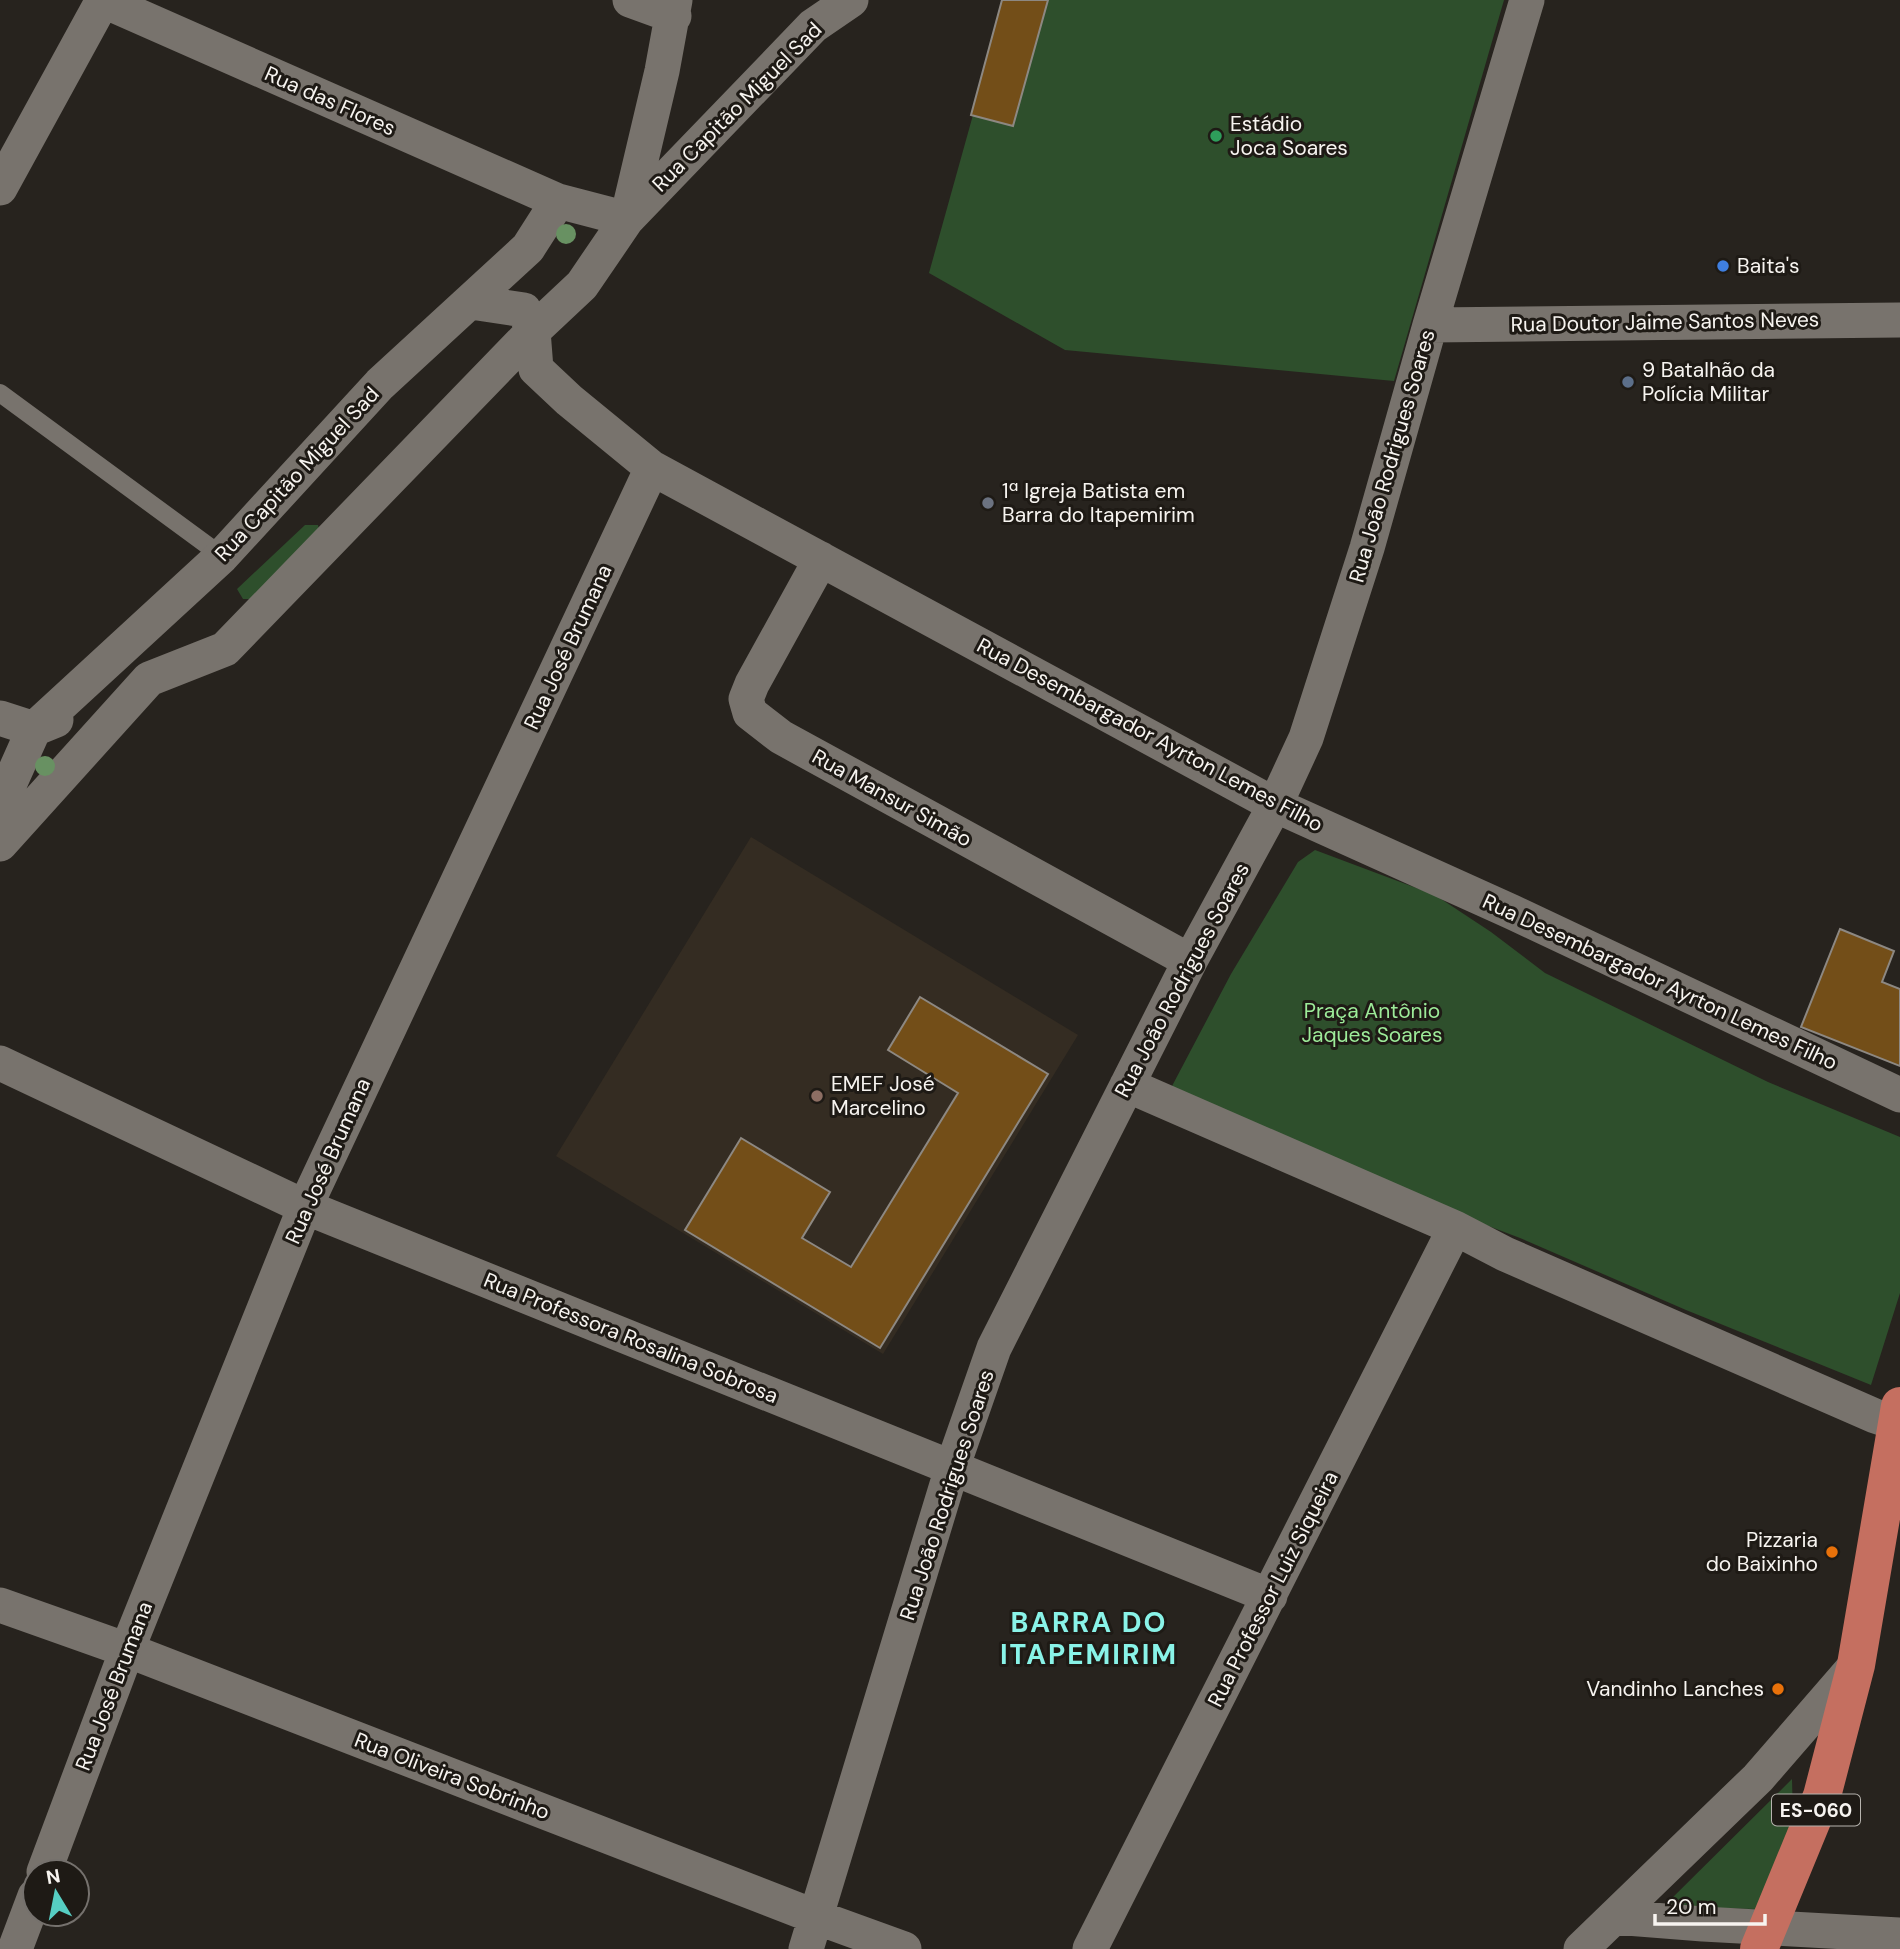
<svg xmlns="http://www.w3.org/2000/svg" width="1900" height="1949" viewBox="0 0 1900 1949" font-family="'DM Sans',sans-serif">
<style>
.built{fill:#342c22}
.green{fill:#2e4f2c}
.building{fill:#734e18;stroke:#8d8882;stroke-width:2}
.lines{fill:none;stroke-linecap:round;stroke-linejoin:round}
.service{stroke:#78736d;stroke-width:18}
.minor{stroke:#78736d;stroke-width:35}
.primary{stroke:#c56f60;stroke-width:38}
.tree{fill:#689162}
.leisure-dot{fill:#2e9e5b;stroke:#1e1a15;stroke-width:2.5}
.shop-dot{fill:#3f7fe0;stroke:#1e1a15;stroke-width:2.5}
.service-dot{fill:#5c6f8a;stroke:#1e1a15;stroke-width:2.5}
.worship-dot{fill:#6b7280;stroke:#1e1a15;stroke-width:2.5}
.education-dot{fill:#8d6e63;stroke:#1e1a15;stroke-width:2.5}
.food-dot{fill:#e8710a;stroke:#1e1a15;stroke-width:2.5}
.labels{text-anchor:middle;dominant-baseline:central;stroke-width:6;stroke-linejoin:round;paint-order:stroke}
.shield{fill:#1e1a15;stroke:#b6b3ae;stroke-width:2}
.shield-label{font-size:19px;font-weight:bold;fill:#f7f4f0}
.street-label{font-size:21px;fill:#f7f4f0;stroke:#1e1a15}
.poi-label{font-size:21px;fill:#f7f4f0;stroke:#1e1a15;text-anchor:start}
.park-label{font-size:21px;fill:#9deb99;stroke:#1e1a15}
.district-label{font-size:28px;font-weight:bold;letter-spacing:2px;fill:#89f3e8;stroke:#1e1a15}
</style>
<rect width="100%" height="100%" fill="#27231e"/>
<!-- built -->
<path class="built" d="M751,837L1078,1035L883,1354L556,1156Z"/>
<!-- green -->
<path class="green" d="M1005,0H1504L1394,381L1065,350L929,273Z
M305,525H318L321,537L258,599H243L237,589Z
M1315,850L1435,895L1491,932L1545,973L1768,1082L1900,1137V1293L1871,1385L1686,1310L1520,1238L1428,1203L1171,1088L1231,974L1298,862Z
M1792,1779L1793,1820L1756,1909L1663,1907Z"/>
<!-- building -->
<path class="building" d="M1002,0H1048L1013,126L971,115Z
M1840,929L1894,951L1882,982L1900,989V1066L1801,1027Z
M920,997L1048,1074L880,1348L685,1230L741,1138L830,1192L802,1238L851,1267L958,1093L888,1050Z"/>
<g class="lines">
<!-- service -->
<path class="service" d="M0,393L222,556"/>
<!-- minor -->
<path class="minor" d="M102,0L558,201
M630,0L674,16
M0,188L103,0
M627,219L662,71L675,0
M471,302L524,310L533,331L536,369L569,400L652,468L1275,805L1512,912L1900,1095
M1430,325L1900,320
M821,559L752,684L746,699L750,713L781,737L1190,961
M0,718L34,729L56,720
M0,805L34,729L222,556L380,384L528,248L558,201L627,219
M0,844L149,679L225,649L533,331L582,285L627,219L813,26L851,0
M0,1063L305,1207L1270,1596
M1127,1085L1455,1228L1505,1254L1875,1416L1896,1423
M0,1605L127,1650L816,1917L904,1949
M44,1872L127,1650L305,1207L652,468
M1614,1917L1703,1924L1900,1935
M15,1949L35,1896
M806,1949L952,1468L994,1348L1190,961L1275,805L1306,738L1367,548L1430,325L1527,0
M1090,1949L1455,1228
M1581,1949L1758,1778L1856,1665"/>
<!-- primary -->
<path class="primary" d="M1759,1949L1822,1796L1856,1665L1900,1406"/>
</g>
<!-- trees -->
<g class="tree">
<circle cx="566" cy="234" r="10"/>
<circle cx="45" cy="766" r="10"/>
</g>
<!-- markers -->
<circle class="leisure-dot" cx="1216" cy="136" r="7"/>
<circle class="shop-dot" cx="1723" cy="266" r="7"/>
<circle class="service-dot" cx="1628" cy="382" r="7"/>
<circle class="worship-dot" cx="988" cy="503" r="7"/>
<circle class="education-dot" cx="817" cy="1096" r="7"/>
<g class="food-dot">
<circle cx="1832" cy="1552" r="7"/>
<circle cx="1778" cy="1689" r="7"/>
</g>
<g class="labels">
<!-- shield labels -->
<rect class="shield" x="1772" y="1794.5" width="88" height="31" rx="5"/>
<g class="shield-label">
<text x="1816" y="1810">ES-060</text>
</g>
<!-- street labels -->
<g class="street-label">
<text transform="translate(330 101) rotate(24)">Rua das Flores</text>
<text transform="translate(737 107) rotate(-45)">Rua Capitão Miguel Sad</text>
<text transform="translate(1665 322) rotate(-1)">Rua Doutor Jaime Santos Neves</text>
<text transform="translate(1392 456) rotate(-74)">Rua João Rodrigues Soares</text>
<text transform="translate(297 474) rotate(-47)">Rua Capitão Miguel Sad</text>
<text transform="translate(568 647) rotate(-65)">Rua José Brumana</text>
<text transform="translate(1150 735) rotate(28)">Rua Desembargador Ayrton Lemes Filho</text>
<text transform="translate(892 798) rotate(29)">Rua Mansur Simão</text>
<text transform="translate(1182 980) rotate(-62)">Rua João Rodrigues Soares</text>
<text transform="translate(1660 982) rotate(25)">Rua Desembargador Ayrton Lemes Filho</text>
<text transform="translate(328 1161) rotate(-66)">Rua José Brumana</text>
<text transform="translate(631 1338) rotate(22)">Rua Professora Rosalina Sobrosa</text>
<text transform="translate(947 1495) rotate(-72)">Rua João Rodrigues Soares</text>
<text transform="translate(1273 1589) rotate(-63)">Rua Professor Luiz Siqueira</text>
<text transform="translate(114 1686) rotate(-69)">Rua José Brumana</text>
<text transform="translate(452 1776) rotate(21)">Rua Oliveira Sobrinho</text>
</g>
<!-- poi labels -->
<g class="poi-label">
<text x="1230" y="124">Estádio<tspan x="1230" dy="24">Joca Soares</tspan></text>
<text x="1737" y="266">Baita's</text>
<text x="1642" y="370">9 Batalhão da<tspan x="1642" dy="24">Polícia Militar</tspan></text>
<text x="1002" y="491">1ª Igreja Batista em<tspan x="1002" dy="24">Barra do Itapemirim</tspan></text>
<text x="831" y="1084">EMEF José<tspan x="831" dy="24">Marcelino</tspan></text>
<text x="1818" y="1540" text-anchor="end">Pizzaria<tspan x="1818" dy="24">do Baixinho</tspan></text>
<text x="1764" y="1689" text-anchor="end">Vandinho Lanches</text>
</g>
<!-- park labels -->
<g class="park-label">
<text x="1372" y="1011">Praça Antônio<tspan x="1372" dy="24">Jaques Soares</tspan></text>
</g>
<!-- district labels -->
<g class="district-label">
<text x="1089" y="1622">BARRA DO<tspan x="1089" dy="32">ITAPEMIRIM</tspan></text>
</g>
</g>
<!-- north arrow -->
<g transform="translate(56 1893) rotate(350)"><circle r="33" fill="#1e1a15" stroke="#75716d" stroke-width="2"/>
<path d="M0-5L12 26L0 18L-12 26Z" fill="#56cec3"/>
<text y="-10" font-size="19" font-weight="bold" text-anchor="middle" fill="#f7f4f0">N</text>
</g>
<!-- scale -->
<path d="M1655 1914v10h110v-10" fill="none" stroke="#f7f4f0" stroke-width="3.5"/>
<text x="1666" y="1914" font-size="21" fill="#f7f4f0" stroke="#1e1a15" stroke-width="5" paint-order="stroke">20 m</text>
</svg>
